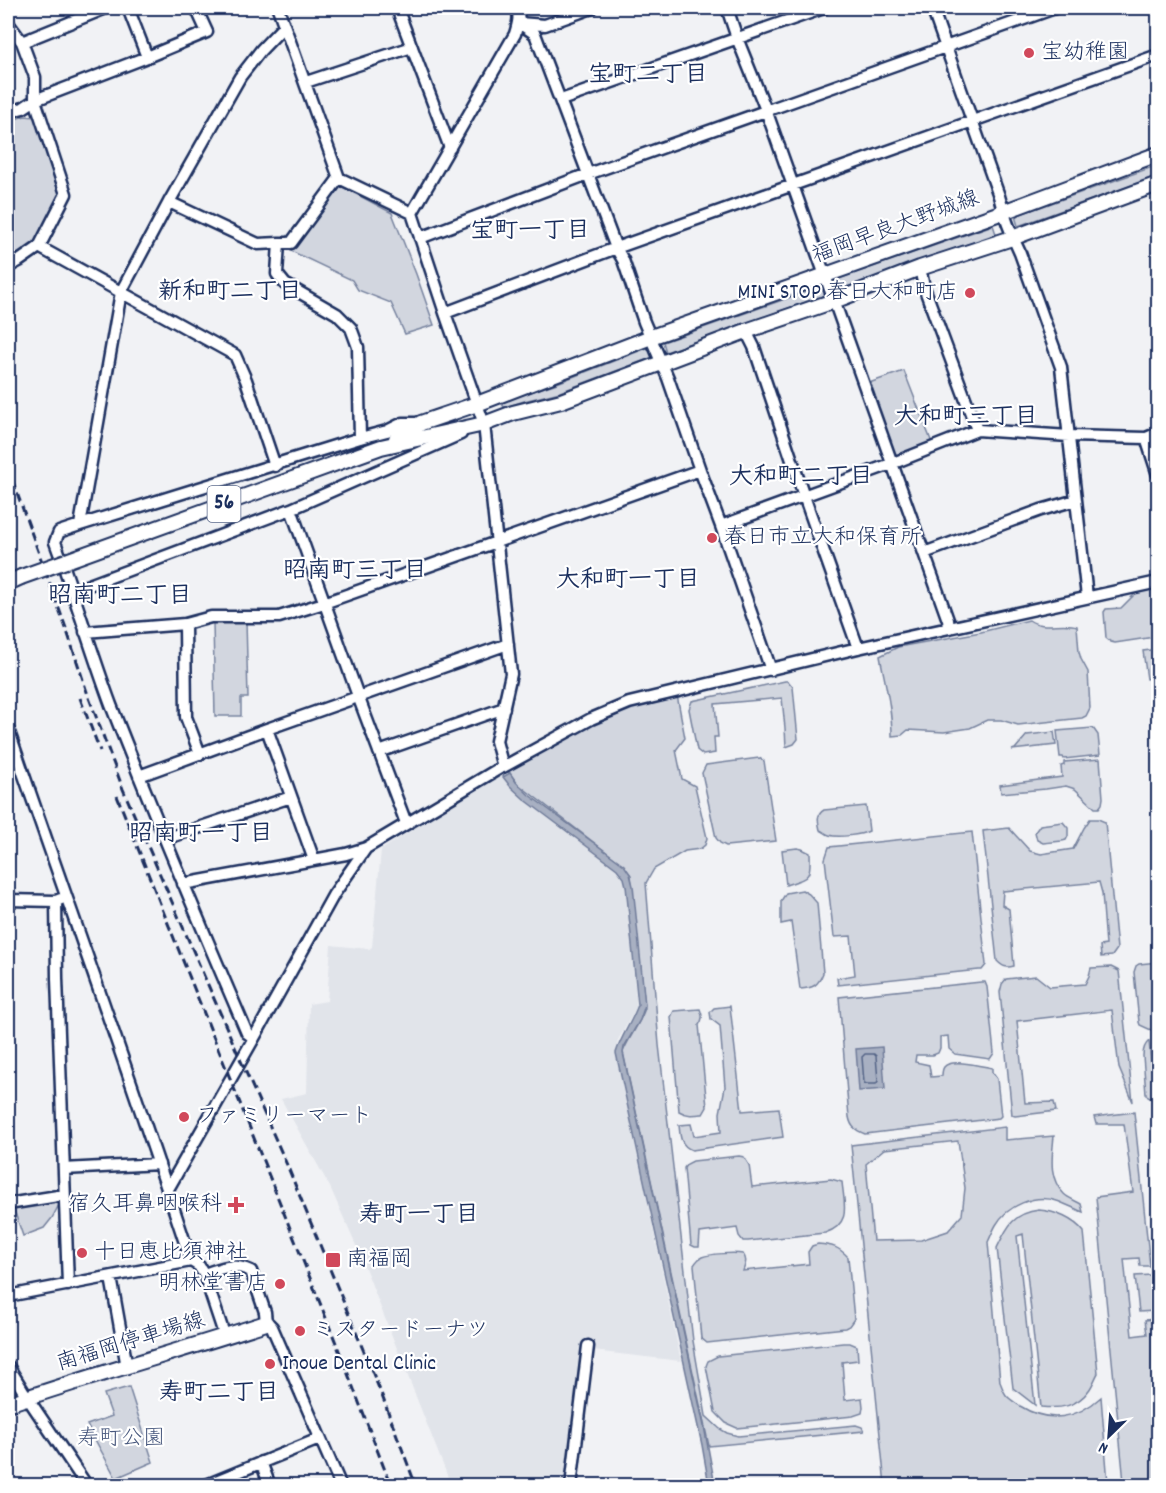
<svg xmlns="http://www.w3.org/2000/svg" width="1166" height="1493" viewBox="0 0 1166 1493" font-family="Dekko,'Klee One',sans-serif">
<style>
.built{fill:#e1e4ea}
.green{fill:#d2d6df;stroke:#76829e;stroke-width:1.5;fill-rule:evenodd}
.water{fill:#a8b0c2;stroke:#707c9a;stroke-width:1.5}
.lines{fill:none;stroke-linecap:round;stroke-linejoin:round}
.shore{stroke:#536386;stroke-width:1.5}
.minor-casing{stroke:#1b2f5e;stroke-width:15}
.major-casing{stroke:#1b2f5e;stroke-width:18}
.minor{stroke:#fff;stroke-width:10}
.major{stroke:#fff;stroke-width:14}
.rail{stroke:#1b2f5e;stroke-width:3;stroke-dasharray:9 4.5;stroke-linecap:butt}
.major-bridge-casing{stroke:#1b2f5e;stroke-width:18;stroke-linecap:butt}
.major-bridge{stroke:#fff;stroke-width:14}
.poi-dot{fill:#d1495b;stroke:#fff;stroke-width:2}
.labels{text-anchor:middle;dominant-baseline:central;stroke-width:4.5;stroke-linejoin:round;paint-order:stroke}
.shield{fill:#fff;stroke:#5f6d8e;stroke-width:1.5}
.shield-label{font-size:21px;font-weight:bold;fill:#1b2f5e}
.poi-label{font-size:22px;fill:#1b2f5e;stroke:#fff;text-anchor:start}
.street-label{font-size:22px;fill:#1b2f5e;stroke:#fff}
.park-label{font-size:22px;fill:#49597e;stroke:#fff}
.neighbourhood-label{font-size:24px;font-weight:bold;fill:#1b2f5e;stroke:#fff}
</style>
<rect width="100%" height="100%" fill="#f1f2f5"/>
<filter id="ink" filterUnits="userSpaceOnUse"><feTurbulence type="fractalNoise" baseFrequency=".0167" numOctaves="2"/><feDisplacementMap in="SourceGraphic" scale="12" xChannelSelector="R" yChannelSelector="G"/><feConvolveMatrix kernelMatrix="1 2 1 2 8 2 1 2 1" color-interpolation-filters="sRGB"/></filter>
<g filter="url(#ink)">
<!-- built -->
<path class="built" d="M503,770L625,874L637,1007L618,1040L616,1052L681,1361L593,1351L576,1485H451L358,1250L330,1187L281,1099L307,1093L309,1004L327,1001L331,945L369,949L372,947L381,850Z"/>
<!-- green -->
<path class="green" d="M25,116L35,117L61,193C46,225 42,246 8,263V121Z
M1158,165V176L1018,226L1015,216Z
M343,187L392,213L416,274L434,325L405,334L391,303L358,290L352,280L291,251L338,188Z
M993,225L996,234L836,291L833,281Z
M822,286L825,295L666,352L663,342Z
M652,346L656,356L560,392L524,401L506,407H504L502,404L504,401L557,383Z
M904,371L932,443L895,457L869,383Z
M1158,587V629L1154,637L1115,643L1111,642L1106,638L1104,612L1106,609L1121,608L1137,592Z
M1029,620C1043,630 1062,621 1077,626L1079,652L1081,659L1088,672L1090,708L1086,716L1082,718L1018,725L1001,720H987L970,728L944,732L908,730L902,735L892,736C892,708 885,683 880,656L898,647L981,632Z
M246,621L248,698H241V716H215L213,622Z
M1158,649V674L1154,675V678L1147,679L1143,651Z
M785,681H788L793,687L798,739L794,744L786,747L785,728L782,698L715,704L718,737H714L715,753L703,755L697,750L689,709L692,701Z
M677,695L685,738L676,750L682,779L695,786L707,838L705,845L700,849L685,851L654,869L646,883L659,1045L693,1341L706,1416L720,1429L727,1433L738,1436L856,1425L862,1427L864,1431L709,1446L623,1052C629,1037 640,1024 645,1008L631,875L623,865L518,784L508,771L590,724L628,709Z
M1093,728L1098,735L1100,755L1064,759L1063,757H1060L1057,731Z
M1054,732L1056,745L1012,750L1015,749L1027,735Z
M759,758L764,761L776,841L726,846L720,843L716,838L702,773L706,765Z
M1100,759L1103,798L1102,804L1099,808H1095L1075,789L1066,786L1046,789L1001,793L1000,785L1062,777L1061,766L1064,765V762Z
M866,806L869,831C861,835 838,838 829,835C826,834 823,831 820,830C818,821 816,815 824,810Z
M1090,819H1098L1105,822L1117,949L1112,956L1101,957L1100,946L1106,945L1102,893L1099,882L1003,891L1002,905L1009,909L1014,966C1006,968 1003,967 997,961L983,831L1009,828L1030,851L1041,854L1073,849L1084,828Z
M1063,822L1068,828V836L1066,840L1062,841L1043,843L1037,840L1035,832L1040,825Z
M972,832L986,965L982,970H979L838,985L837,978L855,975L851,936L834,937L825,859L829,847Z
M797,848L802,849L810,853C811,879 809,877 786,885L782,850Z
M802,890L809,894L817,903L823,973C818,986 813,988 800,989L791,922L781,924V901L786,893Z
M1158,962V1030H1151L1140,1025L1139,1022L1134,972L1136,966L1139,964Z
M1111,967L1119,971L1133,1102L1119,1068L1112,1010L1017,1021L1025,1103L1054,1102L1056,1111L1015,1116L1012,1115L1000,992L1002,984L1006,979L1036,976L1050,987L1085,984L1089,976L1091,968Z
M981,982H985L987,987L994,1053L990,1059L955,1054L949,1049L948,1036L940,1037V1048L938,1053L933,1055H916L915,1062L929,1065L931,1077L942,1076C942,1073 942,1070 944,1067C951,1058 981,1066 992,1068V1072L997,1079L1001,1116L999,1118L865,1134C855,1130 851,1127 849,1117L839,997Z
M730,1006L742,1111L779,1108L783,1137L692,1150C680,1146 680,1135 679,1125L691,1124L694,1136L721,1132L720,1113L725,1087L720,1026L711,1019L710,1012L714,1008Z
M700,1009C703,1016 703,1019 699,1025L707,1107L703,1114C694,1115 687,1116 679,1111L671,1017L674,1011Z
M1149,1041L1154,1095L1150,1098L1148,1097L1146,1094L1143,1056C1143,1050 1144,1045 1149,1041Z
M1134,1112L1150,1266H1140L1139,1258L1124,1259L1132,1336L1147,1334L1145,1320L1155,1319L1158,1347V1479L1124,1482L1096,1197L1133,1192L1124,1124H1096L1094,1117Z
M1005,1127V1140L1054,1136C1052,1157 1048,1178 1064,1194C1068,1198 1076,1201 1081,1204L1083,1212C1075,1209 1066,1204 1057,1201C1035,1193 1007,1206 996,1225C993,1230 991,1236 988,1242L1000,1382C1002,1386 1003,1391 1006,1395C1009,1399 1016,1403 1020,1406C1049,1424 1077,1419 1101,1397L1108,1483L1083,1486L885,1485L851,1145ZM958,1141L965,1188L962,1215L948,1231L921,1240L873,1241L866,1164L884,1149Z
M739,1156L744,1157L749,1165L752,1187L831,1179L842,1182C844,1204 852,1224 825,1233L748,1241H743L739,1236L737,1228L700,1233L699,1247H695L691,1245L684,1168L687,1164L693,1161Z
M61,1201L52,1218L44,1228L23,1236L13,1207Z
M1039,1210C1055,1211 1074,1219 1084,1232L1098,1373C1095,1378 1093,1385 1089,1390C1077,1407 1060,1409 1041,1407L1023,1234L1017,1236L1035,1405L1013,1388L997,1248C1007,1227 1013,1213 1039,1210Z
M818,1244C832,1245 839,1247 848,1257L854,1319L849,1326L845,1328L707,1343L701,1338L694,1265C697,1261 697,1259 702,1257C710,1254 734,1252 743,1254C748,1261 745,1264 743,1271L809,1264L808,1252L812,1246Z
M1151,1275L1154,1311L1139,1312L1135,1276Z
M843,1343H850L857,1346L858,1360L842,1362L845,1400L862,1398L863,1407L862,1413L853,1416L737,1428L726,1423L715,1412L706,1366L708,1361L718,1356Z
M129,1387L153,1462L116,1478L87,1425L112,1416L104,1394Z"/>
<!-- water -->
<path class="water" d="M510,773L516,782L529,795L624,865L630,874L633,886L645,1005L640,1020L624,1047L623,1053L704,1426L715,1485H709L702,1445L616,1053C621,1036 632,1022 638,1005L626,886L624,878L617,869L524,799L510,786L503,777Z
M882,1047L885,1089L859,1091L856,1049Z"/>
<g class="lines">
<!-- shore -->
<path class="shore" d="M865,1054H874L876,1056L878,1081L876,1084H867L864,1083L862,1057Z"/>
<!-- minor casing -->
<g class="minor-casing">
<path id="minor" d="M128,8L147,57L207,32L196,8
M278,8L339,178L412,213L445,313L484,424L511,674L496,741L503,767
M397,8L450,148
M727,8L737,38L766,110L924,553L948,620L949,628
M932,8L999,196C1004,216 1011,234 1020,253L1061,367L1087,597
M8,23L22,42L35,77V100L66,194L39,247L19,261L8,267
M519,23L535,34L616,248L623,260L644,322L668,378L700,470
M519,23L545,25L592,8
M22,42L106,8
M306,82L412,47
M561,100L824,8
M8,112L23,108L35,100L147,57
M169,202L258,244L279,243L277,274L285,284L337,314L351,328L358,347L360,438
M412,213L515,34C518,24 520,17 517,8
M420,238L588,174L1055,8
M279,243H291L339,178
M39,247L235,355L246,380L275,466
M920,268L924,287L977,430
M445,313L616,248L1158,55
M746,331L754,347L804,496L858,648
M1146,438L1158,475
M291,509L461,434
M80,525L121,292L169,202L240,77L261,50L284,26
M721,526L891,464L977,430L1069,436L1146,438L1158,433
M924,553L1041,510L1076,500
M73,591L291,509L358,696L406,823
M185,624L186,717L200,754
M85,632L185,624L211,617H279L324,603L700,470L721,526L771,670
M8,729C69,906 133,1083 191,1261
M267,729L508,644
M379,752L504,708
M139,776L267,729L314,860
M165,839L291,797
M183,884L346,854L366,848
M8,900L56,901L61,899
M56,901L57,978L68,1285
M254,1038L247,1033C200,924 154,815 111,705C91,651 75,596 55,542L59,532L80,525L360,438L387,431L403,423H421
M64,1169L159,1164
M168,1189L254,1038L334,894L366,848L500,768L503,767L591,719L629,703L858,648L1158,582
M8,1204L64,1195
M204,1274C223,1268 231,1262 251,1271L265,1312L266,1323L269,1324L272,1327L341,1486
M111,1277L127,1367
M8,1296L191,1261L199,1266L204,1274L225,1337
M8,1366L27,1397L87,1486
M261,1462L270,1486
M204,1486L319,1439
M571,1486L588,1346"/>
</g>
<!-- major casing -->
<g class="major-casing">
<path id="major" d="M396,439L421,423L477,404L651,337L1003,212L1158,154
M66,561L381,447L484,424L513,413L561,401L746,331L834,301L920,268L1012,238L1158,184
M8,583L21,577
M8,1404C93,1375 180,1351 266,1323"/>
</g>
<!-- minor -->
<use href="#minor" class="minor"/>
<!-- major -->
<use href="#major" class="major"/>
<!-- rail -->
<path class="rail" d="M8,468L67,631L88,695L123,789L241,1061L287,1165L381,1393L416,1486
M80,698L100,751
M117,796L340,1353L391,1486"/>
<!-- major-bridge casing -->
<g class="major-bridge-casing">
<path id="major-bridge" d="M21,577L66,561"/>
</g>
<!-- major-bridge -->
<use href="#major-bridge" class="major-bridge"/>
</g>
</g>
<!-- markers -->
<g class="poi-dot">
<circle cx="1029" cy="53" r="6"/>
<circle cx="970" cy="293" r="6"/>
<circle cx="712" cy="538" r="6"/>
<circle cx="184" cy="1117" r="6"/>
<path d="M233 1196h6v6h6v6h-6v6h-6v-6h-6v-6h6z"/>
<circle cx="82" cy="1253" r="6"/>
<rect x="325" y="1252" width="16" height="16" rx="3"/>
<circle cx="280" cy="1284" r="6"/>
<circle cx="300" cy="1331" r="6"/>
<circle cx="270" cy="1364" r="6"/>
</g>
<g class="labels">
<!-- shield labels -->
<rect class="shield" x="207.5" y="486" width="33" height="36" rx="4.5"/>
<g class="shield-label">
<text x="224" y="504">56</text>
</g>
<!-- poi labels -->
<g class="poi-label">
<text x="1041" y="53">宝幼稚園</text>
<text x="958" y="293" text-anchor="end">MINI STOP 春日大和町店</text>
<text x="724" y="538">春日市立大和保育所</text>
<text x="196" y="1117">ファミリーマート</text>
<text x="222" y="1205" text-anchor="end">宿久耳鼻咽喉科</text>
<text x="94" y="1253">十日恵比須神社</text>
<text x="346" y="1260">南福岡</text>
<text x="268" y="1284" text-anchor="end">明林堂書店</text>
<text x="312" y="1331">ミスタードーナツ</text>
<text x="282" y="1364">Inoue Dental Clinic</text>
</g>
<!-- street labels -->
<g class="street-label">
<text transform="translate(896 228) rotate(-20)">福岡早良大野城線</text>
<text transform="translate(131 1343) rotate(-17)">南福岡停車場線</text>
</g>
<!-- park labels -->
<g class="park-label">
<text x="121" y="1439">寿町公園</text>
</g>
<!-- neighbourhood labels -->
<g class="neighbourhood-label">
<text x="648" y="76">宝町二丁目</text>
<text x="530" y="232">宝町一丁目</text>
<text x="230" y="293">新和町二丁目</text>
<text x="966" y="418">大和町三丁目</text>
<text x="801" y="478">大和町二丁目</text>
<text x="355" y="572">昭南町三丁目</text>
<text x="628" y="581">大和町一丁目</text>
<text x="120" y="597">昭南町二丁目</text>
<text x="201" y="835">昭南町一丁目</text>
<text x="419" y="1216">寿町一丁目</text>
<text x="219" y="1394">寿町二丁目</text>
</g>
</g>
<!-- margin -->
<rect width="1166" height="1493" fill="none" stroke="#fff" stroke-width="30"/>
<rect x="15" y="15" width="1136" height="1463" fill="none" stroke="#1b2f5e" stroke-width="2" filter="url(#ink)"/>
<!-- north arrow -->
<g transform="translate(1109 1436) rotate(205)" stroke="#ffffff" stroke-width="4.5" paint-order="stroke">
<path d="M0-4.5L10 22L0 15L-10 22Z" fill="#1b2f5e"/>
<text y="-9" font-size="16" font-weight="bold" text-anchor="middle" fill="#1b2f5e">N</text>
</g>
</svg>
